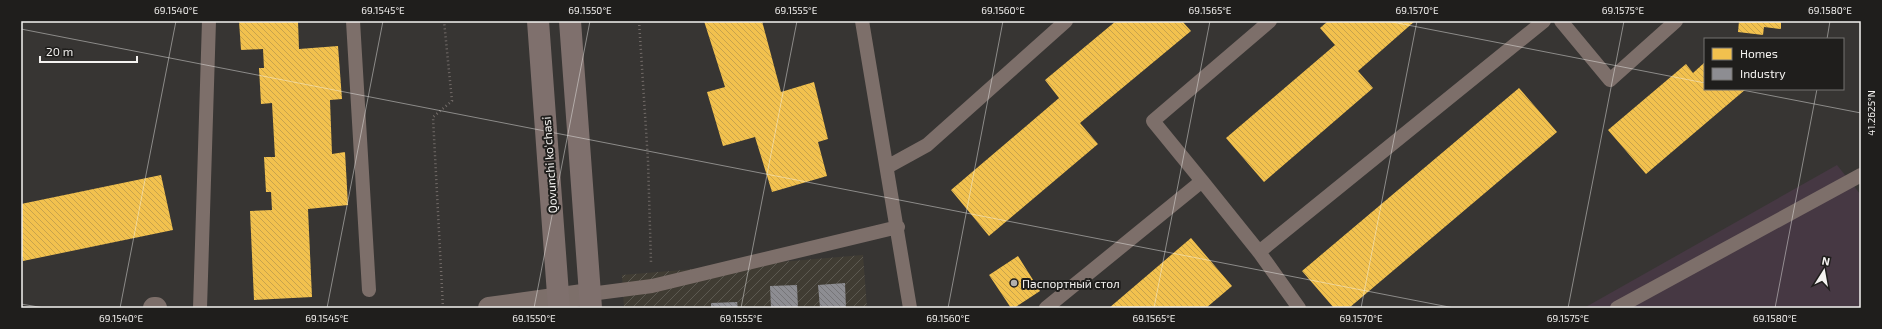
<svg xmlns="http://www.w3.org/2000/svg" width="1882" height="329" viewBox="0 0 1882 329" font-family="'Exo 2',sans-serif">
<style>
.industrial{fill:url(#industrial-furrows)}
.education{fill:#463843}
.homes{fill:url(#homes-back-hatch)}
.industry{fill:url(#industry-back-hatch)}
.lines{fill:none;stroke-linecap:round;stroke-linejoin:round}
.path{stroke:#726b68;stroke-width:2.5;stroke-dasharray:1 3;stroke-linecap:butt}
.lane{stroke:#7d6f6a;stroke-width:14}
.street{stroke:#7d6f6a;stroke-width:22}
.secondary{stroke:#7f706d;stroke-width:22}
.ticks{fill:none;stroke:#f5f3f1;stroke-width:1;stroke-opacity:0.45}
.poi-dot{fill:#b2b0ae;stroke:#1f1e1c;stroke-width:1.5}
.labels{text-anchor:middle;dominant-baseline:central;stroke-width:4;stroke-linejoin:round;paint-order:stroke}
.street-label{font-size:12px;fill:#f5f3f1;stroke:#1f1e1c}
.poi-label{font-size:12px;fill:#f5f3f1;stroke:#1f1e1c;text-anchor:start}
.neatline{fill:none;stroke:#f5f3f1;stroke-width:1.5}
.ticks-label{font-size:10px;text-anchor:middle;fill:#f5f3f1}
</style>
<defs>
<pattern id="industrial-furrows" width="10" height="10" patternUnits="userSpaceOnUse"><rect width="10" height="10" fill="#403c33"/><path d="M-1 1l2-2M0 10L10 0M9 11l2-2" fill="none" stroke="#5c5951"/></pattern>
<pattern id="homes-back-hatch" width="6" height="6" patternUnits="userSpaceOnUse"><rect width="6" height="6" fill="#f2c14e"/><path d="M-1 5l2 2M0 0l6 6M5-1l2 2" fill="none" stroke="#c8a34c"/></pattern>
<pattern id="industry-back-hatch" width="6" height="6" patternUnits="userSpaceOnUse"><rect width="6" height="6" fill="#8d8d92"/><path d="M-1 5l2 2M0 0l6 6M5-1l2 2" fill="none" stroke="#767578"/></pattern>
</defs>
<rect width="100%" height="100%" fill="#373533"/>
<!-- industrial -->
<path class="industrial" d="M863,255L867,308H624L622,275Z"/>
<!-- education -->
<path class="education" d="M1837,165L1861,195V308H1584Z"/>
<!-- homes -->
<path class="homes" d="M239,21H298L299,49L338,46L342,99L330,100L332,154L345,152L348,205L308,209L312,297L254,300L250,211L272,210L271,192H266L264,157H275L272,103L261,104L259,68H264L263,49L241,50Z
M704,21H762L781,92L814,82L828,139L818,142L827,176L772,192L755,137L723,146L707,92L725,87Z
M1116,21H1182L1191,31L1080,123L1098,144L989,236L951,190L1059,98L1045,80Z
M1328,21H1415L1358,71L1373,88L1264,182L1226,138L1335,45L1320,28Z
M1739,21H1781V29L1764,27L1763,35L1738,32Z
M1705,62V89H1746L1646,174L1608,130L1686,64L1693,73Z
M1519,88L1557,132L1349,308H1334L1302,271Z
M161,175L173,230L23,261L21,251V204Z
M1191,238L1232,286L1206,308H1109Z
M1018,256L1040,291L1014,308H1011L989,275Z"/>
<!-- industry -->
<path class="industry" d="M845,283L846,308H820L818,285Z
M797,285L798,308H771L770,286Z
M737,302L738,308H711V303Z"/>
<g class="lines">
<!-- path -->
<path class="path" d="M639,21L648,161L651,262
M443,308L433,117L452,101L444,21"/>
<!-- lane -->
<path class="lane" d="M353,21L369,290
M862,21L910,308
M1561,21L1610,80L1676,21
M887,167L927,145L1066,21
M1202,181L1153,121L1270,21
M1259,252L1544,21
M590,294L652,286L898,227
M200,308L209,21
M1046,308L1202,181L1259,252L1299,308
M1617,308L1861,175"/>
<!-- street -->
<path class="street" d="M154,308H156
M489,308L590,294"/>
<!-- secondary -->
<path class="secondary" d="M538,21L559,308
M570,21L591,308"/>
</g>
<!-- ticks -->
<path class="ticks" d="M1387,21L1705,83M21,29L1454,308M1827,39L1830,21M1737,89L1861,113M21,304L44,308M120,308L176,21M327,308L383,21M534,308L590,21M741,308L797,21M948,308L1003,21M1154,308L1210,21M1361,308L1417,21M1568,308L1624,21M1775,308L1817,89"/>
<!-- markers -->
<circle class="poi-dot" cx="1014" cy="283" r="4"/>
<g class="labels">
<!-- street labels -->
<g class="street-label">
<text transform="translate(549 165) rotate(-94)">Qovunchi ko'chasi</text>
</g>
<!-- poi labels -->
<g class="poi-label">
<text x="1022" y="283">Паспортный стол</text>
</g>
</g>
<!-- border -->
<rect width="1882" height="329" fill="none" stroke="#1f1e1c" stroke-width="44"/>
<!-- legend -->
<rect x="1704" y="38" width="140" height="52" fill="#1f1e1c" stroke="#757371"/>
<rect x="1712" y="48" width="20" height="12" fill="#f2c14e" stroke="#757371"/>
<text x="1740" y="58" font-size="12" fill="#f5f3f1">Homes</text>
<rect x="1712" y="68" width="20" height="12" fill="#8d8d92" stroke="#757371"/>
<text x="1740" y="78" font-size="12" fill="#f5f3f1">Industry</text>
<!-- north arrow -->
<g transform="translate(1824 271) rotate(11)" stroke="#1f1e1c" stroke-width="3" paint-order="stroke">
<path d="M0-3L7 15L0 10L-7 15Z" fill="#f5f3f1"/>
<text y="-6" font-size="11" font-weight="bold" text-anchor="middle" fill="#f5f3f1">N</text>
</g>
<!-- scale -->
<path d="M40 56v6h97v-6" fill="none" stroke="#f5f3f1" stroke-width="2"/>
<text x="46" y="56" font-size="12" fill="#f5f3f1" stroke="#1f1e1c" stroke-width="3" paint-order="stroke">20 m</text>
<rect x="22" y="22" width="1838" height="285" class="neatline"/>
<g class="ticks-label">
<text x="176" y="14">69.1540°E</text>
<text x="383" y="14">69.1545°E</text>
<text x="590" y="14">69.1550°E</text>
<text x="796" y="14">69.1555°E</text>
<text x="1003" y="14">69.1560°E</text>
<text x="1210" y="14">69.1565°E</text>
<text x="1417" y="14">69.1570°E</text>
<text x="1623" y="14">69.1575°E</text>
<text x="1830" y="14">69.1580°E</text>
<text transform="translate(1871 113) rotate(-90)" y="4">41.2625°N</text>
<text x="121" y="322">69.1540°E</text>
<text x="327" y="322">69.1545°E</text>
<text x="534" y="322">69.1550°E</text>
<text x="741" y="322">69.1555°E</text>
<text x="948" y="322">69.1560°E</text>
<text x="1154" y="322">69.1565°E</text>
<text x="1361" y="322">69.1570°E</text>
<text x="1568" y="322">69.1575°E</text>
<text x="1775" y="322">69.1580°E</text>
</g>
</svg>
